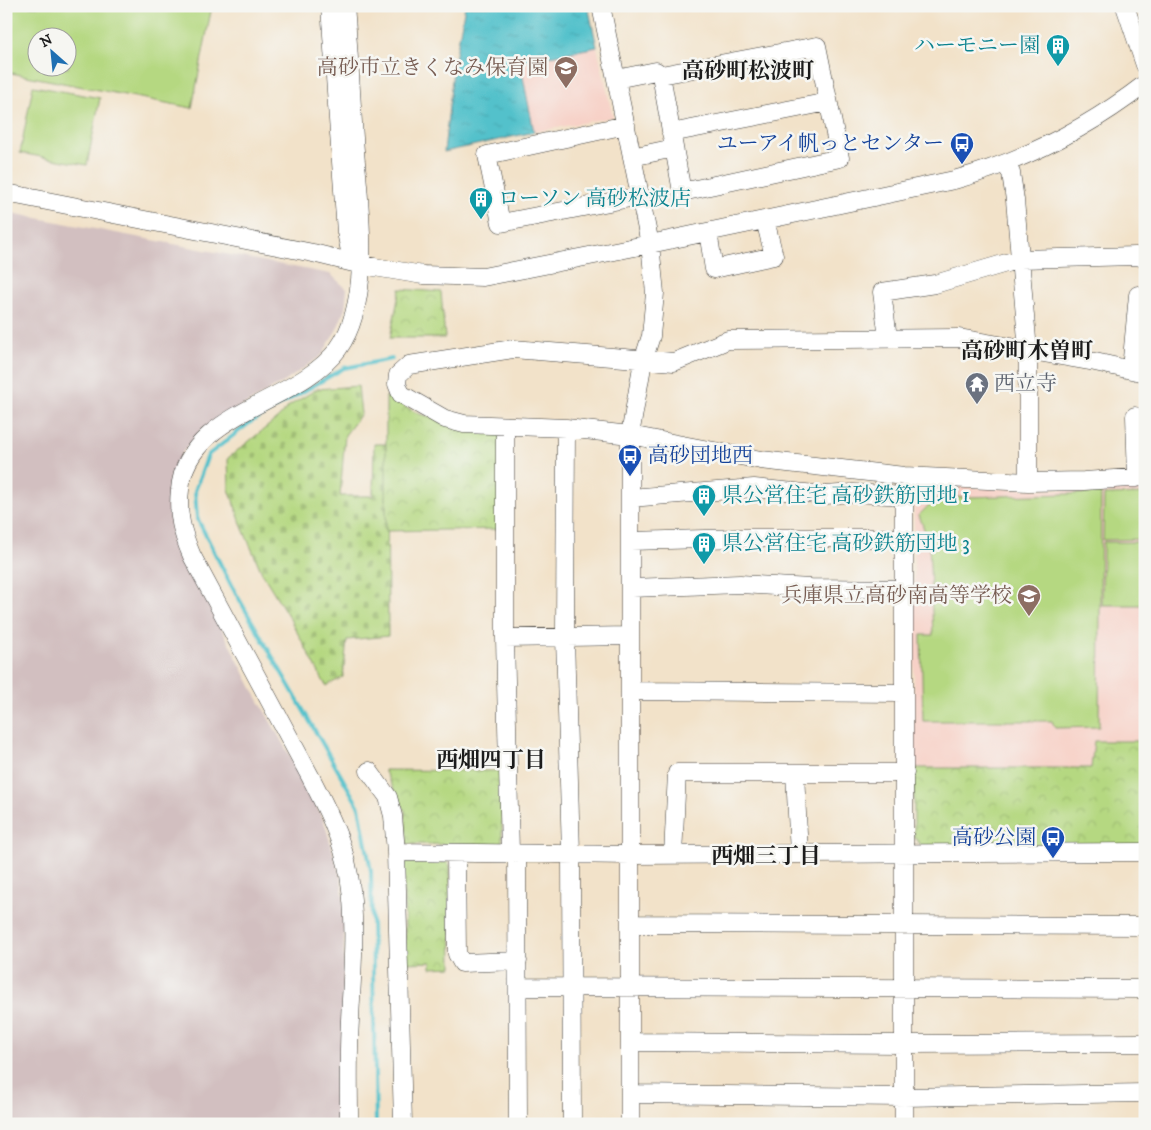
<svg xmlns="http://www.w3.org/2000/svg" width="1151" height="1130" viewBox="0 0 1151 1130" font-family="'IM FELL DW Pica','Noto Serif JP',serif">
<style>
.built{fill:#f7d1c7}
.industrial{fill:#d2bfc0}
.green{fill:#b5d881;stroke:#687a4e;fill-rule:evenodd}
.cemetery{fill:url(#cemetery-stones);stroke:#687a4e}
.park{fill:url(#park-crowns);stroke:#687a4e}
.water{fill:url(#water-ripples);stroke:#386e74}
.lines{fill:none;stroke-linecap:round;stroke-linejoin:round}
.stream{stroke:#53c1cb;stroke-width:4}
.minor-casing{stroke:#3c3a36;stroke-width:19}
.minor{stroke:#fff;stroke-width:18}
.labels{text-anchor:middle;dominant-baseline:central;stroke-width:5;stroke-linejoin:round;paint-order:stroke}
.culture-label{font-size:21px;fill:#0d838f;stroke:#f6f6f2;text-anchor:start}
.education-label{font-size:21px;fill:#785e54;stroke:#f6f6f2;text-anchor:end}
.transit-label{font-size:21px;fill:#164399;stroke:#f6f6f2;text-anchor:end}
.worship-label{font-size:21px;fill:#5b616d;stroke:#f6f6f2;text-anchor:start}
.neighbourhood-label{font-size:22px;font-weight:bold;fill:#1c1c1c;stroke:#f6f6f2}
</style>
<defs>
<pattern id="cemetery-stones" width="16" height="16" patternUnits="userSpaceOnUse" patternTransform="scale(1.25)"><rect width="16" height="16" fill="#b5d881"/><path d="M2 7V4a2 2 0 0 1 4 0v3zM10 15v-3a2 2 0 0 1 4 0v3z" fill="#9bb96f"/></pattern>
<pattern id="park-crowns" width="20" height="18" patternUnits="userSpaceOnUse" patternTransform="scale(1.25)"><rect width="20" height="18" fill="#b5d881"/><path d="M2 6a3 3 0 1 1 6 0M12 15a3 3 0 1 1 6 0" fill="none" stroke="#9bb96f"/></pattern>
<pattern id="water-ripples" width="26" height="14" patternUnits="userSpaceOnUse" patternTransform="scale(1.25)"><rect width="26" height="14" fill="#53c1cb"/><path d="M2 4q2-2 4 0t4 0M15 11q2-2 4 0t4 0" fill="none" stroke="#48a5ae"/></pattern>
</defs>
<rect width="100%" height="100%" fill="#f6f6f2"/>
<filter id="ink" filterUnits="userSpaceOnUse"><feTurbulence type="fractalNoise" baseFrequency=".02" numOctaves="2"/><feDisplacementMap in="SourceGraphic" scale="10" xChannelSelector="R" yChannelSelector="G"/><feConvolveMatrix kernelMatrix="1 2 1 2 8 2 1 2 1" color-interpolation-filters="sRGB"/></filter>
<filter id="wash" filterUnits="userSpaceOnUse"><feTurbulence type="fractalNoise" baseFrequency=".0096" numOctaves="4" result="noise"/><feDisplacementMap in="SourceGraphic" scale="20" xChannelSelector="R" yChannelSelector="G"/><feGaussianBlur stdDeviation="1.12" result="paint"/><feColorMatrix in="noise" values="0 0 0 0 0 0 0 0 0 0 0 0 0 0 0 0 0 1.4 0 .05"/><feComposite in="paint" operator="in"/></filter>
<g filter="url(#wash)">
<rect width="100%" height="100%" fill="#f2e2c9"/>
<!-- built -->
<path class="built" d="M597,47L613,117L534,132L520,62Z
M1145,484V741H1094L1092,768H914V493L924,486L1060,490Z"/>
<!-- industrial -->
<path class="industrial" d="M6,212L330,274L347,289L345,309L337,329L322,355L287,380L200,431L182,453L169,495L173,534L255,694L299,772L324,821L341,879L344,905L343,1124H6Z"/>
<!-- green -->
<path class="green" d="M6,6H212L192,108L6,72ZM38,38H68V68H38Z
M33,86L100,98L87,165L20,153Z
M1101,493L1099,727L1055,728L1052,721H923L921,635H933L929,543L919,515L936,498Z
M1145,494V539L1103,540L1104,495Z
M1103,542H1145V605H1102Z"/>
<!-- cemetery -->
<path class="cemetery" d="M358,386L361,414L345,435L340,496H373L374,444H387L388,636L347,640L343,677L326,686L290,619L262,573L243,529L229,489L228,458L278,418L289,406L317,389Z"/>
<!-- park -->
<path class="park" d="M400,289L441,292L445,338H390Z
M386,396L419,414L500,433L501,529L386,531Z
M1094,741H1145V847L922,846L914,837V768H1091Z
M384,770L502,771V842L497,845L407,844L405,811Z
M403,862H448L450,866L452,967L431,968V962L406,963Z"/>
<!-- water -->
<path class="water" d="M465,6H588L597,47L520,62L534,132L444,152L453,70Z"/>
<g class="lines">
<!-- stream -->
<path class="stream" d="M376,1124L371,871L359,807L231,585L197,518L195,491L208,455L252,421L344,368L392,359"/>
</g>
</g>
<g filter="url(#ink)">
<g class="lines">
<!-- minor casing -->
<g class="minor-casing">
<path id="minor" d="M330,6L346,232L350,251L361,265
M345,6C349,50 351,94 354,138C358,199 375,298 338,349C298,404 186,411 180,490C177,514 182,533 192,556L310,776C326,807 343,840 349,875C357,923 352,972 350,1020C348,1055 349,1089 349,1124
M601,6L650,244L655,293L651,336L643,361L630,435V1124
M1125,6L1145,65
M616,79L656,71L661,75L817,46L840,158L682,192L661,75
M626,125L487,155L501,223L640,196
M671,133L828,102
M632,157L674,148
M1005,164L1011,173L1015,200L1028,351V482
M6,193L313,253L362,265L423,275L483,277L650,244L954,180C1023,161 1088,128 1145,84
M708,232L714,269L774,256L765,220
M888,338L882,292L935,284L1020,259L1136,256L1145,258
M1131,369L1138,295
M1145,373L1095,362L959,338L728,340L674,362L513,349L409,365L398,375L397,384L401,394L445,419L464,424L566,428L630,435L761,460L904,476L1028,482L1084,481L1145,477
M1135,416L1137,478
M505,426V638L510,853
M566,428L565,637L571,854L572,1124
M630,498L754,488L826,495L853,493L904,496
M630,541L742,538H904
M631,588L740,584L811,588L904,589
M505,638L630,636
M630,691L904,693
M369,771L388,797L393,816L396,852L403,1124
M795,773L799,854
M396,852L631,855L1145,852
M456,853L457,954L462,963L518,961
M517,854L518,1124
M673,855L677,773H905
M630,924L1145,926
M519,987L1145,989
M630,1042L904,1044L1145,1043
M630,1094L904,1097L1145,1093
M904,1124V476"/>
</g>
<!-- minor -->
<use href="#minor" class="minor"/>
</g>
</g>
<!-- icons -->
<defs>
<g id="building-pin" transform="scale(1.25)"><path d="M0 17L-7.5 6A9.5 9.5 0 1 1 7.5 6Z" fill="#0f9aa8" stroke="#f6f6f2"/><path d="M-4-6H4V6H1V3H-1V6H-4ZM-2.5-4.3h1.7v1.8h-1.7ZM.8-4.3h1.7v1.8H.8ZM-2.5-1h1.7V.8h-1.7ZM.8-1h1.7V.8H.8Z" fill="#fff"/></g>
<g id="school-pin" transform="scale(1.25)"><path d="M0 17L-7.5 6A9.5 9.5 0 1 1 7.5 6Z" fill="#8d6e63" stroke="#f6f6f2"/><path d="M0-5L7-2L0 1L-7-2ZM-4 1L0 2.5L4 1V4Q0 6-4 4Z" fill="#fff"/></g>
<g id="bus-pin" transform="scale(1.25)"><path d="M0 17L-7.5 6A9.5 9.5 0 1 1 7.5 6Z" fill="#1a4fb4" stroke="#f6f6f2"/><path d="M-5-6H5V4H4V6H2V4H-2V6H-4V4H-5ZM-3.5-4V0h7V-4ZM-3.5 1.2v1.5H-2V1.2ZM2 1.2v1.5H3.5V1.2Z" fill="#fff"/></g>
<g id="temple-pin" transform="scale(1.25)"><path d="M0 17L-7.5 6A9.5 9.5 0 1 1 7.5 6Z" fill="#6b7280" stroke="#f6f6f2"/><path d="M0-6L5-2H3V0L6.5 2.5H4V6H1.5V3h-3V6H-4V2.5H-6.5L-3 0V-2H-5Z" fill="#fff"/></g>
</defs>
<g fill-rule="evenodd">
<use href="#building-pin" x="1058" y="46"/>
<use href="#school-pin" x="566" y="68"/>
<use href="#bus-pin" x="962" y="144"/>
<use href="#building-pin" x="481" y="199"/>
<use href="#temple-pin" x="977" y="384"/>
<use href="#bus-pin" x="630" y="456"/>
<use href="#building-pin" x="704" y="496"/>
<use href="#building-pin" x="704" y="544"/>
<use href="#school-pin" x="1029" y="596"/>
<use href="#bus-pin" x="1053" y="838"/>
</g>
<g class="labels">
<!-- culture labels -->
<g class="culture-label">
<text x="1040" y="46" text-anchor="end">ハーモニー園</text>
<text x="498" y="199">ローソン 高砂松波店</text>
<text x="722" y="496">県公営住宅 高砂鉄筋団地 1</text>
<text x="722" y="544">県公営住宅 高砂鉄筋団地 3</text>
</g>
<!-- education labels -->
<g class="education-label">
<text x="548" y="68">高砂市立きくなみ保育園</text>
<text x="1012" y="596">兵庫県立高砂南高等学校</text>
</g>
<!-- transit labels -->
<g class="transit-label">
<text x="944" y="144">ユーアイ帆っとセンター</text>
<text x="648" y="456" text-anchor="start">高砂団地西</text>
<text x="1036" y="838">高砂公園</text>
</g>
<!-- worship labels -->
<g class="worship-label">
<text x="994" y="384">西立寺</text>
</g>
<!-- neighbourhood labels -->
<g class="neighbourhood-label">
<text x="748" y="71">高砂町松波町</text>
<text x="1027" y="351">高砂町木曽町</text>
<text x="491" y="760">西畑四丁目</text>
<text x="766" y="856">西畑三丁目</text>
</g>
</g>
<!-- margin -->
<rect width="1151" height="1130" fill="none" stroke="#f6f6f2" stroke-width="25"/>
<!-- north arrow -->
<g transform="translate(52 52) rotate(333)"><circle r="24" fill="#f6f6f2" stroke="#9f9f9c"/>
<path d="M0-4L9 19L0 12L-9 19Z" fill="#1f6fb2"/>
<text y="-8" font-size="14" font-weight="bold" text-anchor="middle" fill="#1c1c1c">N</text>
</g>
</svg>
